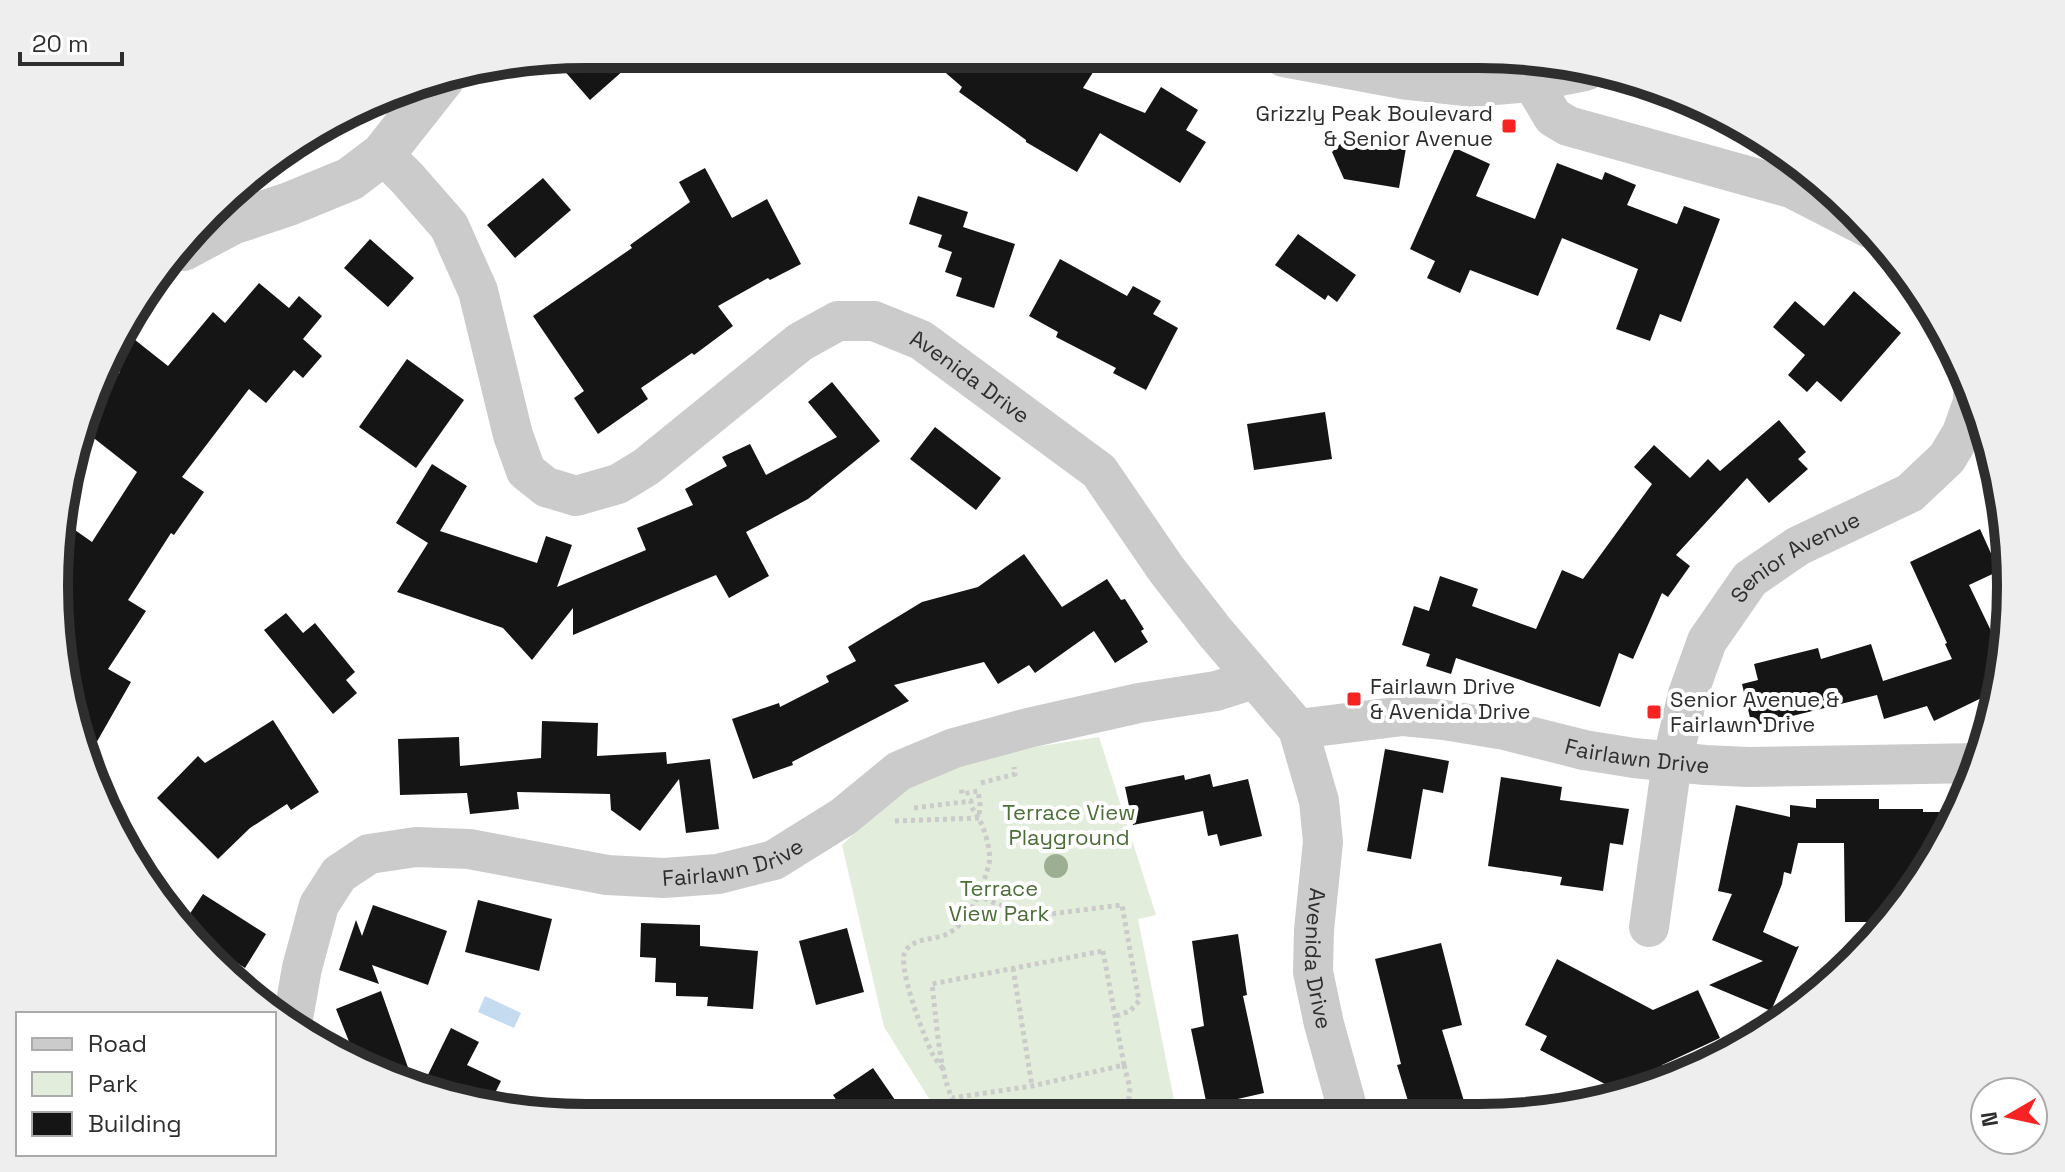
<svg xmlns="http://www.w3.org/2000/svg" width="2065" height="1172" viewBox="0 0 2065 1172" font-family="'Space Grotesk',sans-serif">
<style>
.green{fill:#e3eddb}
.water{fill:#c5dbef}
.building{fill:#151515}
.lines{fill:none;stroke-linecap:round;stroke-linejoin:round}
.path{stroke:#cbcbcb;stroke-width:5;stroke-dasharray:4 4;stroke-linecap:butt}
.minor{stroke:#cbcbcb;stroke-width:40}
.tertiary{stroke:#cbcbcb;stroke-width:44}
.tree{fill:#9daf92}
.poi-dot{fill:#f52321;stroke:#fff;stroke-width:3}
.labels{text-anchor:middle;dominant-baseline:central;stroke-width:8;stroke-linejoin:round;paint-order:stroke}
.poi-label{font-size:22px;fill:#2e2e2e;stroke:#fff;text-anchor:start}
.street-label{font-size:22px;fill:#2e2e2e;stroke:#fff}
.park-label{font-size:22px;fill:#4c6e38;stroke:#fff}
.rim{fill:none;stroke:#2e2e2e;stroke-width:10}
</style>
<rect width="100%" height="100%" fill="#fff"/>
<!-- green -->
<path class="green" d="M1099,737L1156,915L1138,919L1177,1115L940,1116L884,1027L842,845L905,786L974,761L1028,748Z"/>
<!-- water -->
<path class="water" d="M485,996L521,1013L514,1028L478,1012Z"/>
<!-- building -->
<path class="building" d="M586,54H642L590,100L554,59Z
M924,54L1104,55L1083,88L1145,113L1161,87L1198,110L1186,130L1206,142L1180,183L1100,133L1077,172L1026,142V140L959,92L962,87Z
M1346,138L1406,148L1399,188L1344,179L1332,152Z
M1455,148L1490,164L1476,196L1535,219L1557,163L1602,180L1605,172L1636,185L1627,205L1677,224L1684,206L1720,219L1681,322L1660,314L1650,341L1616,329L1638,269L1562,238L1538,296L1470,270L1460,293L1427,278L1435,261L1410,249Z
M705,168L732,218L767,199L801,264L770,280L768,278L718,306L733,326L694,355L692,353L641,388L648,399L598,434L574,398L584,391L533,316L632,248L630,245L690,202L679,182Z
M543,178L571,210L515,258L487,225Z
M918,196L968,212L963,227L1015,244L994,308L956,296L962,278L945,272L952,252L938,247L942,235L909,224Z
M1298,234L1356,275L1337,302L1328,295L1325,300L1275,265Z
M370,239L414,278L388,307L344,268Z
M1060,259L1127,296L1133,286L1161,301L1153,314L1178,328L1146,390L1113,373L1116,368L1056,337L1058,332L1029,316Z
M259,283L289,308L299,296L322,316L303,339L322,356L303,378L294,370L266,403L249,389L182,477L204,492L174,535L171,533L128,600L146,611L108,669L131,682L87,759L55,620L65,523L92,542L137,472L81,428L85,419L120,372L110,364L125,332L168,366L213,312L225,323Z
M1854,291L1901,333L1841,402L1817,381L1807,392L1788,375L1805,355L1773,327L1795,301L1824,326Z
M407,359L464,400L416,468L359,427Z
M832,382L880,441L808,499L746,532L769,576L729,598L716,575L573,635V608L532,660L503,628L397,592L428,543L396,523L432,464L467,486L440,531L537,563L546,536L572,545L557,587L646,550L637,528L693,505L685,489L727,466L722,457L750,444L766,475L837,437L808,402Z
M1325,412L1332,459L1254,470L1247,424Z
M1779,420L1806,452L1798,459L1808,469L1769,503L1747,478L1676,555L1690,566L1668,597L1662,593L1633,659L1619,653L1600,707L1456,658L1451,674L1426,666L1430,654L1402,645L1414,606L1429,611L1440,576L1478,589L1472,606L1536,629L1562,570L1583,579L1652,484L1634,467L1654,445L1690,478L1708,459L1720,471Z
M935,427L1001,478L976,510L910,459Z
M1980,529L1999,571L1969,585L2005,660L1998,690L1934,721L1927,706L1884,719L1877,695L1752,726L1742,684L1758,680L1754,664L1818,648L1821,659L1871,644L1883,681L1952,659L1945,644L1947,643L1910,562Z
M1024,554L1062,607L1107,579L1121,600L1125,599L1144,629L1141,631L1148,642L1115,663L1094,631L1035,673L1029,665L998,684L984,662L894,685L909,701L792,762L793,765L753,779L732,719L779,703L780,707L829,682L826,676L856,661L848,647L922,602L978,587Z
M286,613L303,633L315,623L355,672L346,680L357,693L333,714L264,630Z
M273,720L319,792L291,810L287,804L250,828L218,859L157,798L198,756L205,763Z
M542,721L598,723L597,756L666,752L667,764L710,759L719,829L686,833L679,779L640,831L611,810L610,794L517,792L519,809L470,814L467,793L400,795L398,739L459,737L460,766L541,758Z
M1385,749L1449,761L1443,793L1423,789L1411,859L1367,851Z
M1210,774L1213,787L1248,779L1262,836L1220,846L1217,834L1208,836L1203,811L1133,825L1125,787L1179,776L1184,775L1185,780Z
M1501,777L1562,787L1560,800L1629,809L1623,845L1610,843L1603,891L1560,885L1562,877L1488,866Z
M1816,799H1879V809H1923V812H1958L1939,852L1886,922H1845L1844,843H1798L1791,874L1784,872L1782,884L1763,932L1796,947L1799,946L1771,1011L1709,985L1763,961L1712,940L1732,894L1718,891L1736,805L1790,817V805L1816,808Z
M203,894L266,934L245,968L181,927Z
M478,900L552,919L539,971L465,952Z
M373,905L447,931L428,985L372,965L379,984L339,970L356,920L362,936Z
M641,923L700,925V946L758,951L753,1009L707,1006L708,997L676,996V983L655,982L656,958L640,957Z
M847,928L864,992L816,1005L799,941Z
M1238,934L1247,995L1243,996L1264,1093L1207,1106L1191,1029L1204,1026L1192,941Z
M1441,943L1462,1025L1442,1030L1468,1114H1412L1397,1065L1401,1064L1375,959Z
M1557,959L1653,1010L1698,990L1720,1038L1662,1065L1649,1090L1626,1095L1540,1050L1547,1036L1525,1025Z
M381,991L416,1090L358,1064L336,1009Z
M451,1028L479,1042L467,1065L501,1081L489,1105L420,1091Z
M873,1068L906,1116H847L833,1095Z"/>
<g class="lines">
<!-- path -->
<path class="path" d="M981,783L1015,774L1014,767
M914,808L971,801C971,809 974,810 978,817C984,827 992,852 989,864C983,887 969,925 945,935C932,940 915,938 906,950C895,963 925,1039 933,1055C936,1060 940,1065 944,1070
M895,821L979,818L980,804L978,791L962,794L961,788
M977,895L1026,917L1122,905L1139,1001L1130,1011L1116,1016
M1103,951L1124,1065L1032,1086L952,1098C939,1071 936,1015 932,984Z
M1013,968L1032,1086
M1124,1065L1130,1088L1127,1115"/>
<!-- minor -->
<g class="minor">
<path d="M1531,80L1553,117L1568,126L1791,188L1869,228"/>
<path id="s1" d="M383,154L407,178L449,226L478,291L513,435L526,471L546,487L576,496L618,484L646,467L800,342L838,321H874L921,340L1099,471L1166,569L1215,632L1298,729L1319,801L1323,842L1314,930L1313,972L1324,1024L1349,1114"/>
<path id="s2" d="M1298,729L1403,716L1444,720L1505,730L1584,750L1634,758L1705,765L1748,767L1980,763"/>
<path id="s3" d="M1649,927L1672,762L1688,694L1707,641L1750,579L1798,546L1910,493L1947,458L1962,433L1973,402V395"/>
<path id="s4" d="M292,1024L302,968L319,905L339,874L369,854L416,847L469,849L607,875L664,878L718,874L774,860L843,817L899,771L954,748L1028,728L1139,703L1216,691L1254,679"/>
</g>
<!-- tertiary -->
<path class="tertiary" d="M1284,55L1408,78L1472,85L1531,80L1585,69
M183,249L232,223L289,204L350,179L383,154L443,78"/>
</g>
<!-- trees -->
<circle class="tree" cx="1056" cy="866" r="12"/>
<!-- markers -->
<g class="poi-dot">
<rect x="1501" y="118" width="16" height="16" rx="4"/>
<rect x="1346" y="691" width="16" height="16" rx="4"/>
<rect x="1646" y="704" width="16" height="16" rx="4"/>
</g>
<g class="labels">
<!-- poi labels -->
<g class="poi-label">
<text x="1493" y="113" text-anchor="end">Grizzly Peak Boulevard<tspan x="1493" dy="25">&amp; Senior Avenue</tspan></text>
<text x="1370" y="686">Fairlawn Drive<tspan x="1370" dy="25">&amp; Avenida Drive</tspan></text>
<text x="1670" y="699">Senior Avenue &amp;<tspan x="1670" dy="25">Fairlawn Drive</tspan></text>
</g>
<!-- street labels -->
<g class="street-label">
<text stroke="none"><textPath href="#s1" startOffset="878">Avenida Drive</textPath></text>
<text stroke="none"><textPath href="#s3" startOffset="418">Senior Avenue</textPath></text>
<text stroke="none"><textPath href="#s2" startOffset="344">Fairlawn Drive</textPath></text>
<text stroke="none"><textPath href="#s4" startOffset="564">Fairlawn Drive</textPath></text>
<text stroke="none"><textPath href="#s1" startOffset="1598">Avenida Drive</textPath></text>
</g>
<!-- park labels -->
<g class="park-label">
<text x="1069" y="812">Terrace View<tspan x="1069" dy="25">Playground</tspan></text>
<text x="999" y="888">Terrace<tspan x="999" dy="25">View Park</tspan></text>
</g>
</g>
<!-- crop -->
<path d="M0 0H2065V1172H0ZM586 68H1479A518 518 0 0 1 1997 586V586A518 518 0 0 1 1479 1104H586A518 518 0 0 1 68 586V586A518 518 0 0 1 586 68Z" fill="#eee" fill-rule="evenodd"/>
<path class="rim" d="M586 68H1479A518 518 0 0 1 1997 586V586A518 518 0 0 1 1479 1104H586A518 518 0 0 1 68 586V586A518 518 0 0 1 586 68Z"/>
<!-- legend -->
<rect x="16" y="1012" width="260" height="144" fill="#ffffff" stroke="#ababab" stroke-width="2"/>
<rect x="32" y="1038" width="40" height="12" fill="#cbcbcb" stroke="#ababab" stroke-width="2"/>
<text x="88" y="1052" font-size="24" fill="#2e2e2e">Road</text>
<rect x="32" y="1072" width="40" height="24" fill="#e3eddb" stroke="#ababab" stroke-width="2"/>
<text x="88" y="1092" font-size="24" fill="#2e2e2e">Park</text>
<rect x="32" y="1112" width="40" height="24" fill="#151515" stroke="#ababab" stroke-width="2"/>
<text x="88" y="1132" font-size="24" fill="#2e2e2e">Building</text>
<!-- north arrow -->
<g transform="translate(2009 1116) rotate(261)"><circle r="38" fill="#ffffff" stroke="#ababab" stroke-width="2"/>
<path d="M0-6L14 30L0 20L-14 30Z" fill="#f52321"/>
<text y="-12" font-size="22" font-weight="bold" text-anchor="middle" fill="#2e2e2e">N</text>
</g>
<!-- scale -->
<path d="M20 52v12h102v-12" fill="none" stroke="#2e2e2e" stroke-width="4"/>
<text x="32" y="52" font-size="24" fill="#2e2e2e" stroke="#ffffff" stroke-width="6" paint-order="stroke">20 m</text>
</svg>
